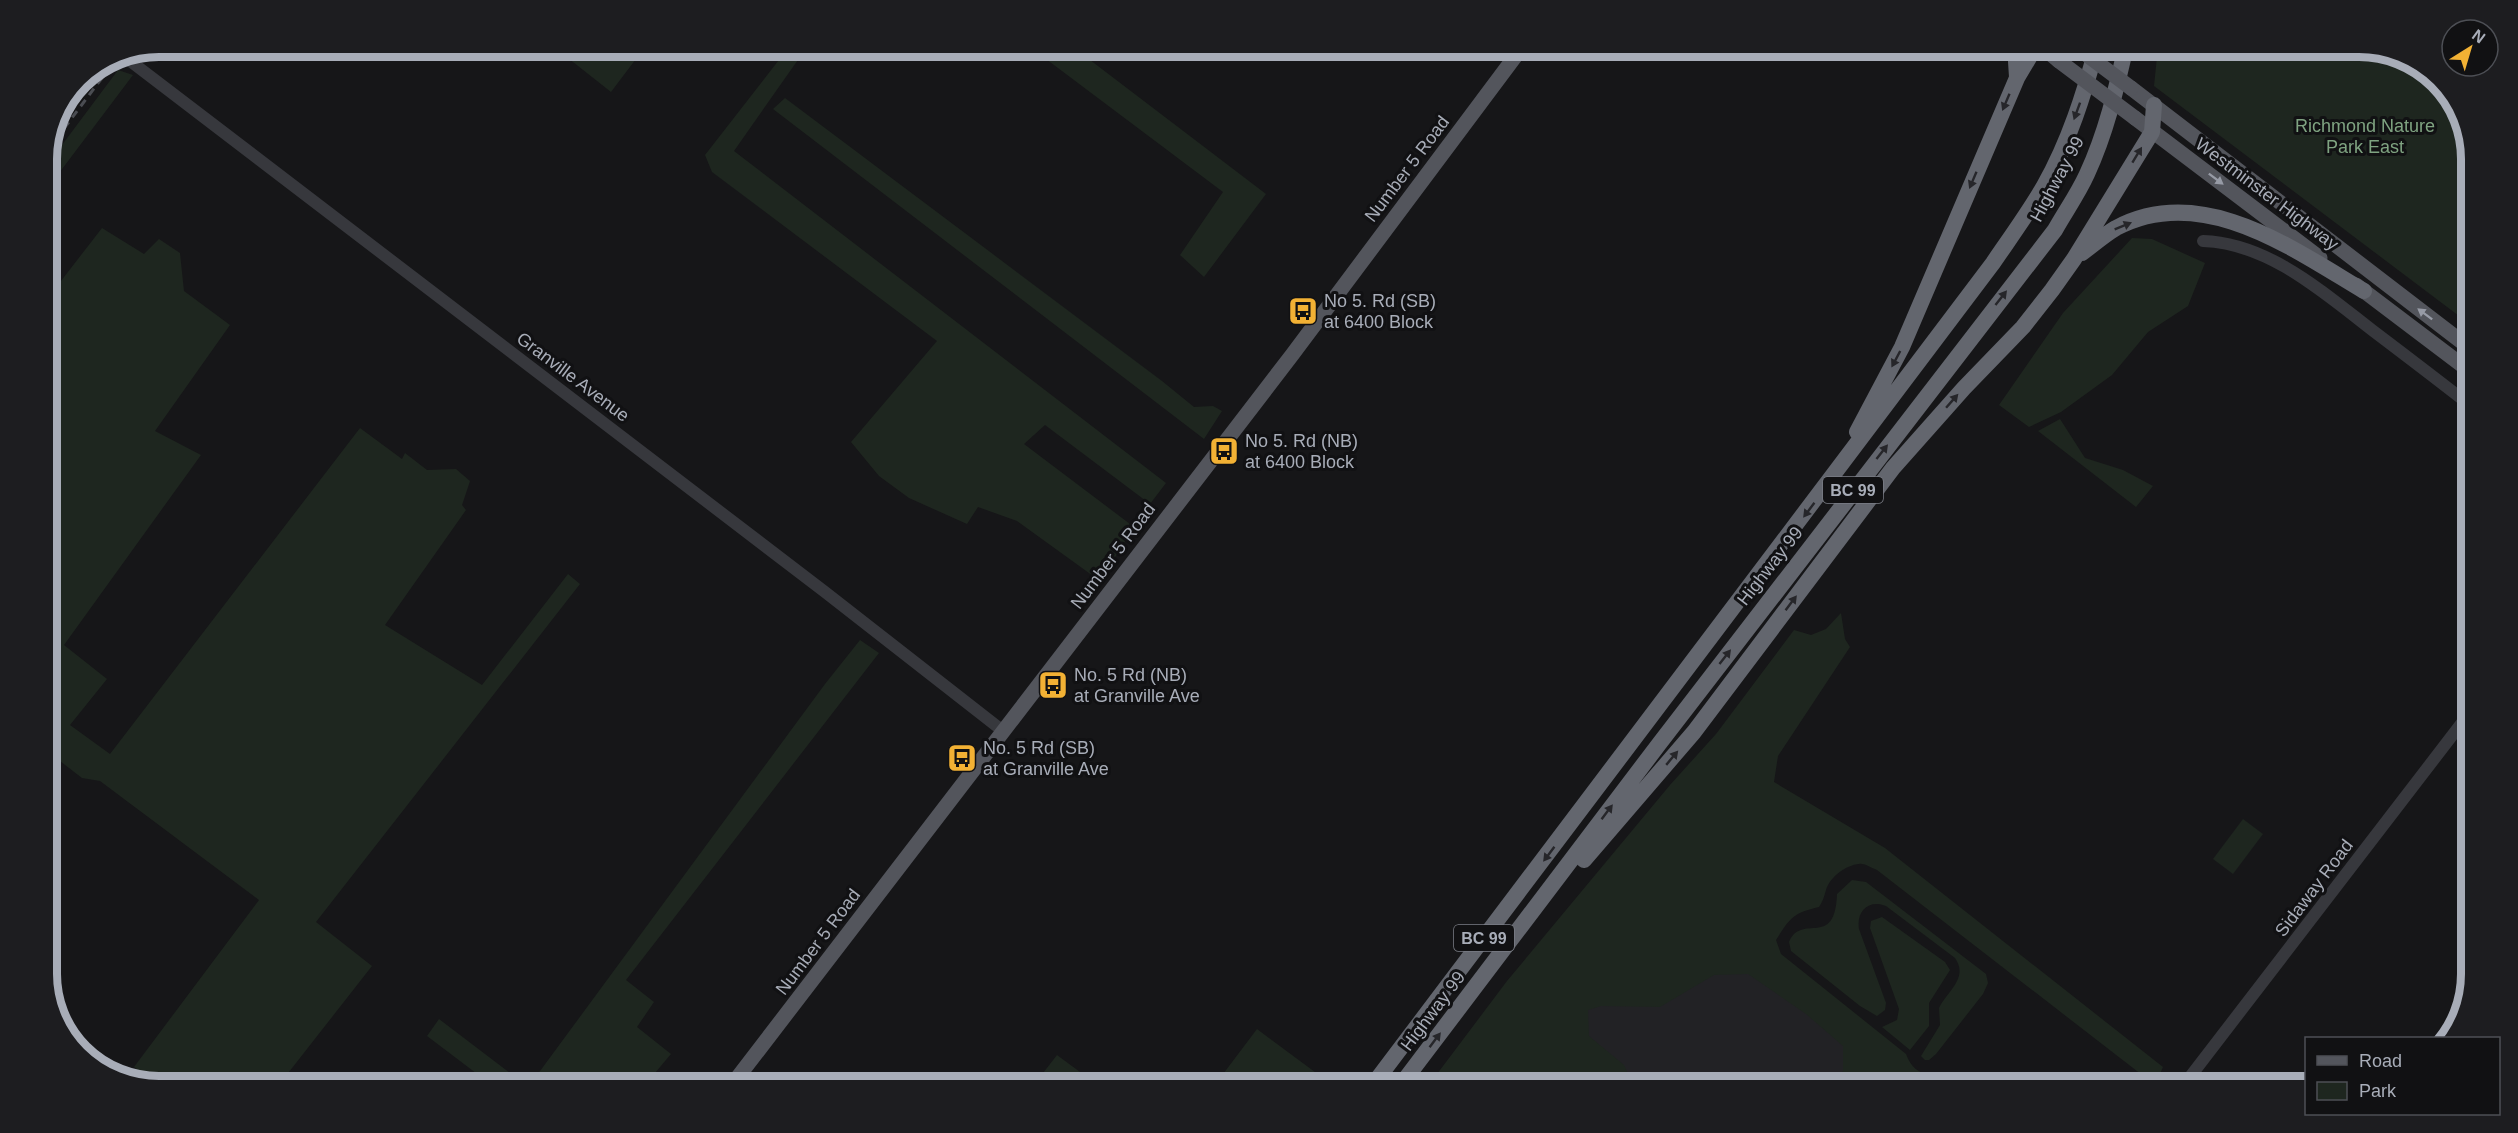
<svg xmlns="http://www.w3.org/2000/svg" width="2518" height="1133" viewBox="0 0 2518 1133" font-family="Helvetica,sans-serif">
<style>
.built{fill:#222225}
.green{fill:#1e261f}
.lines{fill:none;stroke-linecap:round;stroke-linejoin:round}
.minor{stroke:#37383d;stroke-width:12}
.major{stroke:#53555c;stroke-width:15}
.highway{stroke:#63666e;stroke-width:16}
.rail{stroke:#4a4c52;stroke-width:3;stroke-dasharray:8 6;stroke-linecap:butt}
.major-bridge{stroke:#53555c;stroke-width:15}
.oneway{fill:#26262a}
.oneway2{fill:#979ba6}
.labels{text-anchor:middle;dominant-baseline:central;stroke-width:6;stroke-linejoin:round;paint-order:stroke}
.shield{fill:#111113;stroke:#7b7e86;stroke-width:1.5}
.shield-label{font-size:16px;font-weight:bold;fill:#a8adb8}
.park-label{font-size:18px;fill:#7fa381;stroke:#111113}
.street-label{font-size:18px;fill:#a8adb8;stroke:#111113}
.poi-label{font-size:18px;fill:#a8adb8;stroke:#111113;text-anchor:start}
.rim{fill:none;stroke:#a8adb8;stroke-width:8}
</style>
<rect width="100%" height="100%" fill="#161618"/>
<!-- built -->
<path class="built" d="M1661,883L1925,1086H1537Z"/>
<!-- green -->
<path class="green" d="M2359,46L2402,55L2452,96L2471,152V325L2154,86L2158,47Z
M554,47H645L611,92Z
M789,47H807L734,151L1166,483L1150,504L1045,425L1024,444L1134,527L1100,581L1017,521L978,507L967,524L909,498L879,476L851,442L937,341L712,172L705,155Z
M1030,47H1073L1266,194L1204,277L1180,255L1223,192Z
M118,70L133,75L47,189V165Z
M785,98L1162,381L1194,407L1213,406L1222,411L1204,439L773,109Z
M102,228L144,254L159,239L180,253L184,291L230,325L155,431L201,455L64,645L107,679L70,725L110,754L360,428L402,459L405,453L427,470L456,469L470,481L462,505L466,510L385,625L482,685L568,574L580,584L316,922L372,966L278,1086H161L134,1067L259,900L100,781L82,778L47,751V299Z
M2132,238L2152,239L2205,263L2188,306L2148,332L2112,375L2061,412L2029,427L1999,405L2063,313Z
M2060,419L2085,458L2123,470L2153,486L2136,507L2038,431Z
M1841,613L1845,639L1850,647L1778,756L1774,782L1885,848L2163,1067L2155,1085L1877,870C1871,868 1865,863 1859,864C1846,865 1830,877 1826,890C1824,897 1823,901 1819,907C1793,913 1790,918 1776,940L1781,954L1906,1054C1916,1082 1937,1071 1959,1086H1833L1843,1071V1046L1806,1014L1748,974L1714,975L1660,1007L1601,1006L1588,1010L1589,1036L1624,1065L1634,1086H1428L1507,981L1670,785L1716,734L1794,630L1811,635L1826,629Z
M860,640L879,653L626,980L654,1002L637,1027L671,1054L644,1086H529L825,684Z
M2243,819L2263,834L2233,874L2213,859Z
M1852,880L1866,882L1986,974L1988,983L1983,994L1936,1054L1929,1060H1925L1921,1056L1940,1025L1939,1008C1947,991 1969,978 1955,958L1886,906C1869,899 1856,911 1859,929L1886,1003L1885,1010L1877,1016L1860,1006L1791,951L1789,942C1802,912 1835,950 1837,894Z
M1882,917L1945,962L1950,970L1929,1003V1026L1910,1050L1882,1027L1897,1020L1899,1009L1870,928L1871,921Z
M439,1019L527,1086H493L427,1036Z
M1257,1029L1323,1078L1317,1086H1214Z
M1057,1055L1099,1086H1033Z"/>
<g class="lines">
<!-- minor -->
<path class="minor" d="M1985,46L1989,52
M121,54L825,592L1003,731
M2203,241C2268,243 2323,292 2372,330C2405,355 2438,380 2471,406
M2183,1086L2471,711"/>
<!-- major -->
<path class="major" d="M2041,46L2059,61
M2131,88L2471,349
M2135,118L2320,258
M2356,285L2471,372
M731,1086L1292,355L1523,46"/>
<!-- highway -->
<path class="highway" d="M2015,46L2017,77
M2082,253C2093,245 2104,235 2116,228C2202,182 2293,249 2364,291
M1857,432L1902,347L2017,78L2036,46
M1584,860L1694,732L1893,468L1964,388L2023,327L2052,290L2074,259L2152,132L2154,105
M1372,1086L1993,263C2010,238 2029,212 2044,186C2069,142 2084,94 2097,46
M1400,1086L1659,744L2055,230C2065,212 2078,194 2087,174C2106,133 2116,90 2126,46"/>
<!-- rail -->
<path class="rail" d="M47,151L120,54"/>
<!-- major-bridge -->
<path class="major-bridge" d="M2075,46L2131,88
M2059,61L2135,118"/>
</g>
<!-- one-way arrows -->
<defs><path id="oneway-solid" d="M-6-.8H1V-3.2L6.5 0L1 3.2V.8H-6Z" transform="scale(1.5)"/></defs>
<g class="oneway">
<use href="#oneway-solid" transform="translate(2006 102) rotate(113)"/>
<use href="#oneway-solid" transform="translate(2077 111) rotate(110)"/>
<use href="#oneway-solid" transform="translate(2137 155) rotate(-59)"/>
<use href="#oneway-solid" transform="translate(1973 180) rotate(113)"/>
<use href="#oneway-solid" transform="translate(2123 226) rotate(-22)"/>
<use href="#oneway-solid" transform="translate(2001 298) rotate(-52)"/>
<use href="#oneway-solid" transform="translate(1896 359) rotate(118)"/>
<use href="#oneway-solid" transform="translate(1952 401) rotate(-49)"/>
<use href="#oneway-solid" transform="translate(1882 452) rotate(-52)"/>
<use href="#oneway-solid" transform="translate(1809 510) rotate(127)"/>
<use href="#oneway-solid" transform="translate(1791 603) rotate(-53)"/>
<use href="#oneway-solid" transform="translate(1725 657) rotate(-52)"/>
<use href="#oneway-solid" transform="translate(1672 758) rotate(-50)"/>
<use href="#oneway-solid" transform="translate(1607 812) rotate(-53)"/>
<use href="#oneway-solid" transform="translate(1549 854) rotate(127)"/>
<use href="#oneway-solid" transform="translate(1435 1040) rotate(-53)"/>
</g>
<g class="oneway2">
<use href="#oneway-solid" transform="translate(2216 179) rotate(37)"/>
<use href="#oneway-solid" transform="translate(2425 314) rotate(-143)"/>
</g>
<!-- icons -->
<defs>
<g id="bus-square" transform="scale(1.5)"><rect x="-9" y="-9" width="18" height="18" rx="4" fill="#f2b134" stroke="#111113"/><path d="M-5-6H5V4H4V6H2V4H-2V6H-4V4H-5ZM-3.5-4V0h7V-4ZM-3.5 1.2v1.5H-2V1.2ZM2 1.2v1.5H3.5V1.2Z" fill="#111"/></g>
</defs>
<g fill-rule="evenodd">
<use href="#bus-square" x="1303" y="311"/>
<use href="#bus-square" x="1224" y="451"/>
<use href="#bus-square" x="1053" y="685"/>
<use href="#bus-square" x="962" y="758"/>
</g>
<g class="labels">
<!-- shield labels -->
<g class="shield">
<rect x="1823" y="477" width="60" height="26" rx="4.5"/>
<rect x="1454" y="925" width="60" height="26" rx="4.5"/>
</g>
<g class="shield-label">
<text x="1853" y="490">BC 99</text>
<text x="1484" y="938">BC 99</text>
</g>
<!-- park labels -->
<g class="park-label">
<text x="2365" y="126">Richmond Nature<tspan x="2365" dy="21">Park East</tspan></text>
</g>
<!-- street labels -->
<g class="street-label">
<text transform="translate(1407 169) rotate(-53)">Number 5 Road</text>
<text transform="translate(2057 179) rotate(-62)">Highway 99</text>
<text transform="translate(2267 194) rotate(37)">Westminster Highway</text>
<text transform="translate(573 377) rotate(37)">Granville Avenue</text>
<text transform="translate(1113 556) rotate(-53)">Number 5 Road</text>
<text transform="translate(1770 566) rotate(-52)">Highway 99</text>
<text transform="translate(2314 888) rotate(-53)">Sidaway Road</text>
<text transform="translate(818 942) rotate(-53)">Number 5 Road</text>
<text transform="translate(1433 1011) rotate(-53)">Highway 99</text>
</g>
<!-- poi labels -->
<g class="poi-label">
<text x="1324" y="301">No 5. Rd (SB)<tspan x="1324" dy="21">at 6400 Block</tspan></text>
<text x="1245" y="441">No 5. Rd (NB)<tspan x="1245" dy="21">at 6400 Block</tspan></text>
<text x="1074" y="675">No. 5 Rd (NB)<tspan x="1074" dy="21">at Granville Ave</tspan></text>
<text x="983" y="748">No. 5 Rd (SB)<tspan x="983" dy="21">at Granville Ave</tspan></text>
</g>
</g>
<!-- crop -->
<path d="M0 0H2518V1133H0ZM159 57H2359A102 102 0 0 1 2461 159V974A102 102 0 0 1 2359 1076H159A102 102 0 0 1 57 974V159A102 102 0 0 1 159 57Z" fill="#1d1d20" fill-rule="evenodd"/>
<path class="rim" d="M159 57H2359A102 102 0 0 1 2461 159V974A102 102 0 0 1 2359 1076H159A102 102 0 0 1 57 974V159A102 102 0 0 1 159 57Z"/>
<!-- legend -->
<rect x="2305" y="1037" width="195" height="78" fill="#111113" stroke="#4d4f55" stroke-width="1.5"/>
<rect x="2317" y="1056" width="30" height="9" fill="#53555c" stroke="#4d4f55" stroke-width="1.5"/>
<text x="2359" y="1067" font-size="18" fill="#a8adb8">Road</text>
<rect x="2317" y="1082" width="30" height="18" fill="#1e261f" stroke="#4d4f55" stroke-width="1.5"/>
<text x="2359" y="1097" font-size="18" fill="#a8adb8">Park</text>
<!-- north arrow -->
<g transform="translate(2470 48) rotate(37)"><circle r="28" fill="#111113" stroke="#4d4f55" stroke-width="1.5"/>
<path d="M0-4.5L10 22L0 15L-10 22Z" fill="#f2b134"/>
<text y="-9" font-size="16" font-weight="bold" text-anchor="middle" fill="#a8adb8">N</text>
</g>
</svg>
